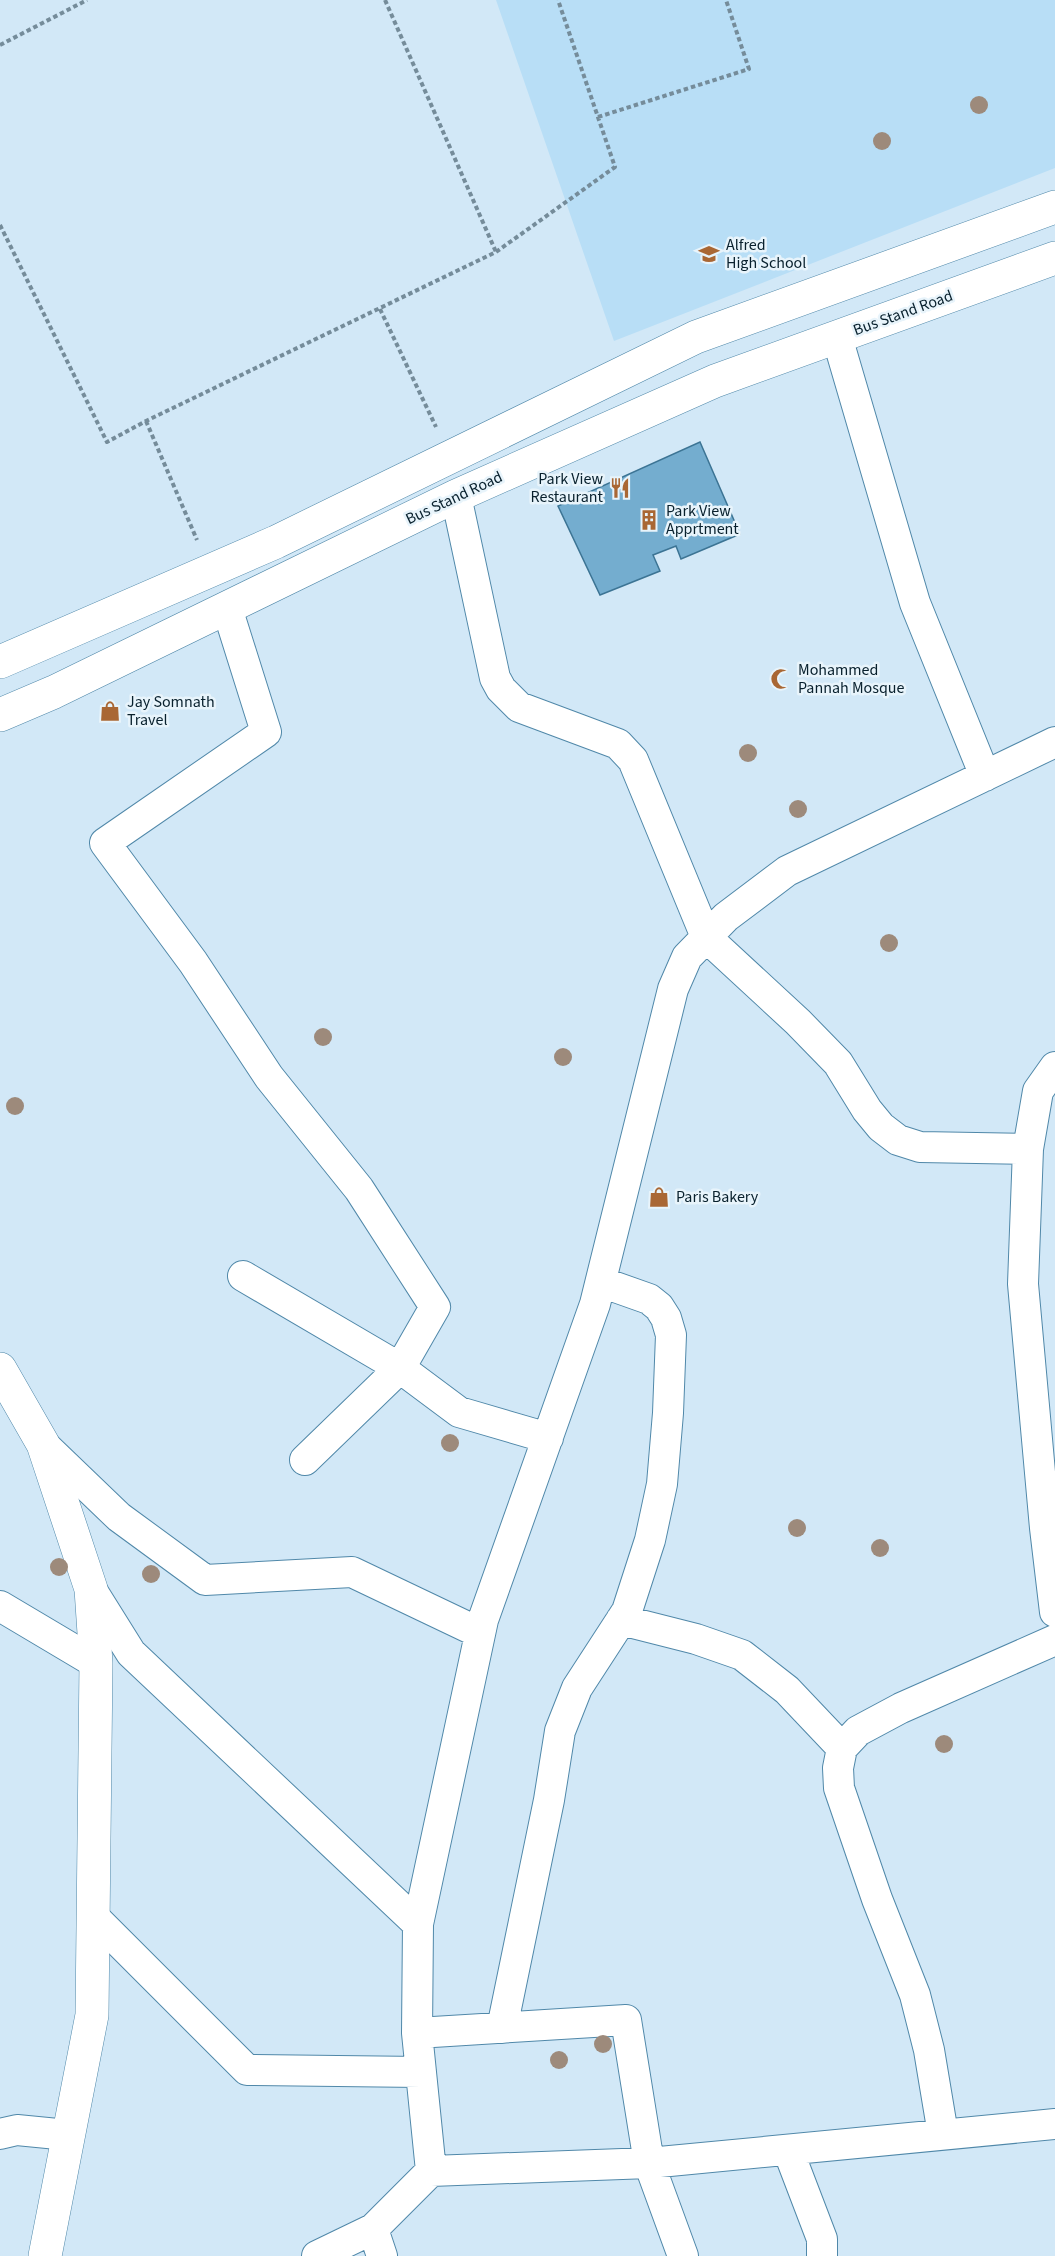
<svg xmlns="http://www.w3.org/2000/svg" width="1055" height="2256" viewBox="0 0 1055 2256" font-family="'Source Sans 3',sans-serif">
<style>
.built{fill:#b8def6}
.building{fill:#74adcf;stroke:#3c7494;stroke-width:1.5}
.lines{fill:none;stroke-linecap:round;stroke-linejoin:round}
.minor-casing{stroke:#5088a9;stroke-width:32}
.tertiary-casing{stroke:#5088a9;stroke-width:34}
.secondary-casing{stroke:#5088a9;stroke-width:34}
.path{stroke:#758c9a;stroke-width:4;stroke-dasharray:4.5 3;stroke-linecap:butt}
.minor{stroke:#fff;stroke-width:30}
.tertiary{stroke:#fff;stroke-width:33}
.secondary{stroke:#fff;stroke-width:33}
.tree{fill:#9d8a7b}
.labels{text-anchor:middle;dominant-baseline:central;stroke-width:5;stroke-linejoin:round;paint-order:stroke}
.poi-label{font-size:16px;fill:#08202d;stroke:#e8f4fb;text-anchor:start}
.street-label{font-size:16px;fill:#08202d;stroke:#e8f4fb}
</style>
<rect width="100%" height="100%" fill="#d2e8f7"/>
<!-- built -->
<path class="built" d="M496,0H1055V168L614,341Z"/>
<!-- building -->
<path class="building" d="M700,442L740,534L681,559L676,546L653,555L660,571L600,595L558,506Z"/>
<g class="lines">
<!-- minor casing -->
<g class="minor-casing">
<path id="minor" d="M837,337L915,603L985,776
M456,496L495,678L501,689L519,707L618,744L633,760L706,937L798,1022L838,1063L867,1110L881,1127L898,1140L920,1147L1028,1149
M227,608L266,732L105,843L193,962L269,1077L359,1189L435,1307L400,1368L305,1460
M1055,1067L1038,1091L1028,1149L1023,1284L1045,1528L1055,1612
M243,1276L400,1368L459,1412L548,1438
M43,1444L119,1517L205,1580L352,1572L480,1633
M91,1589L131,1653L418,1924
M0,1606L96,1663
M621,1620L696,1639L742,1655L787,1690L842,1748
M93,1916L247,2070L421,2072
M502,2028L549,1800L560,1731L577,1688L627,1611L650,1540L662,1484L668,1413L671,1335L666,1318L659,1307L649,1299L601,1282
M417,2033L626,2020L649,2163L683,2256
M0,2134L17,2130L68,2135
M943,2134L929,2050L915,1995L877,1899L839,1788L838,1768L842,1748L858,1731L901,1708L1055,1640
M788,2150L822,2239V2256
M431,2171L649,2163L1055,2124
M317,2256L373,2229
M382,2256L373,2229L431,2171L417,2033L418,1924L483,1620L595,1304L673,989L687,957L726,917L787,871L1055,742"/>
</g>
<!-- tertiary casing -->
<g class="tertiary-casing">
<path id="tertiary" d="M0,1369L43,1444L91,1589L96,1663L92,2015L45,2256"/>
</g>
<!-- secondary casing -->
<g class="secondary-casing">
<path id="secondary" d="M0,662L276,542L696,337L1055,207
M0,715L54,692L456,496L715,381L1055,258"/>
</g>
<!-- path -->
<path class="path" d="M385,0L496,252
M0,45L87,0
M598,117L749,69L726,0
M0,225L107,442L146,421L496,252L615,167L558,0
M380,309L436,427
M146,421L197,540"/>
<!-- minor -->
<use href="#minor" class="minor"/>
<!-- tertiary -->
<use href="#tertiary" class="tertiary"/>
<!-- secondary -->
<use href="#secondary" class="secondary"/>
</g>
<!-- trees -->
<g class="tree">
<circle cx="979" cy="105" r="9"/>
<circle cx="882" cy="141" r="9"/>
<circle cx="748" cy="753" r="9"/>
<circle cx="798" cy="809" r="9"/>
<circle cx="889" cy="943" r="9"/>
<circle cx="323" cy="1037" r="9"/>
<circle cx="563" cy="1057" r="9"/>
<circle cx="15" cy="1106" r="9"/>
<circle cx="450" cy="1443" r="9"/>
<circle cx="797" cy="1528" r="9"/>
<circle cx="880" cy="1548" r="9"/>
<circle cx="59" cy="1567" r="9"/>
<circle cx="151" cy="1574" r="9"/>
<circle cx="944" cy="1744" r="9"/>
<circle cx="603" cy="2044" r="9"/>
<circle cx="559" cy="2060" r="9"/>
</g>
<!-- icons -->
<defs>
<g id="school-bare" transform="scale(1.62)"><path d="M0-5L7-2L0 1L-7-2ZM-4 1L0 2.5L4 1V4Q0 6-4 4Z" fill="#a96734" stroke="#e8f4fb" stroke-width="2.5" paint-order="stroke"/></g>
<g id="restaurant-bare" transform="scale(1.62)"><path d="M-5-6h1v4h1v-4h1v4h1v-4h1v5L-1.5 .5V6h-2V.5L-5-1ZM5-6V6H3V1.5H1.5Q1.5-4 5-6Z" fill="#a96734" stroke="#e8f4fb" stroke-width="2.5" paint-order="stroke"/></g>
<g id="building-bare" transform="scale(1.62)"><path d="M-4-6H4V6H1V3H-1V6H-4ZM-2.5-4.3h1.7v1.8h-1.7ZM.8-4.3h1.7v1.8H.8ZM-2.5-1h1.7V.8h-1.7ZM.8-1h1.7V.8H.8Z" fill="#a96734" stroke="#e8f4fb" stroke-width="2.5" paint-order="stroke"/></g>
<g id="mosque-bare" transform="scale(1.62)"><path d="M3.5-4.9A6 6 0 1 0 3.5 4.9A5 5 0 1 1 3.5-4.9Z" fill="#a96734" stroke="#e8f4fb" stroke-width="2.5" paint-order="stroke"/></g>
<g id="shop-bare" transform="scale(1.62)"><path d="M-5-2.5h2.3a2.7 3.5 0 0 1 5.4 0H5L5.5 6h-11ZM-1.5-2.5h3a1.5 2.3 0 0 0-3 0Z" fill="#a96734" stroke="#e8f4fb" stroke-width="2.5" paint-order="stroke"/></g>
</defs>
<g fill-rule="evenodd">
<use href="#school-bare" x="709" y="254"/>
<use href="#restaurant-bare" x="620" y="488"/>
<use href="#building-bare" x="649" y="520"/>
<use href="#mosque-bare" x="781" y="679"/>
<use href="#shop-bare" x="110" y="711"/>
<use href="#shop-bare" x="659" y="1197"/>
</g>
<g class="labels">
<!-- poi labels -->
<g class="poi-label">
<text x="726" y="245">Alfred<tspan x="726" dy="18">High School</tspan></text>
<text x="603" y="479" text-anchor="end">Park View<tspan x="603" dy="18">Restaurant</tspan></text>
<text x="666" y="511">Park View<tspan x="666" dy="18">Apprtment</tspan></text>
<text x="798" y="670">Mohammed<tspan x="798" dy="18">Pannah Mosque</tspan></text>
<text x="127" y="702">Jay Somnath<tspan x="127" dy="18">Travel</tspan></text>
<text x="676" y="1197">Paris Bakery</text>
</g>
<!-- street labels -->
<g class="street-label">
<text transform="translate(903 313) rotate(-20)">Bus Stand Road</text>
<text transform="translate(454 498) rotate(-25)">Bus Stand Road</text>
</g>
</g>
</svg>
